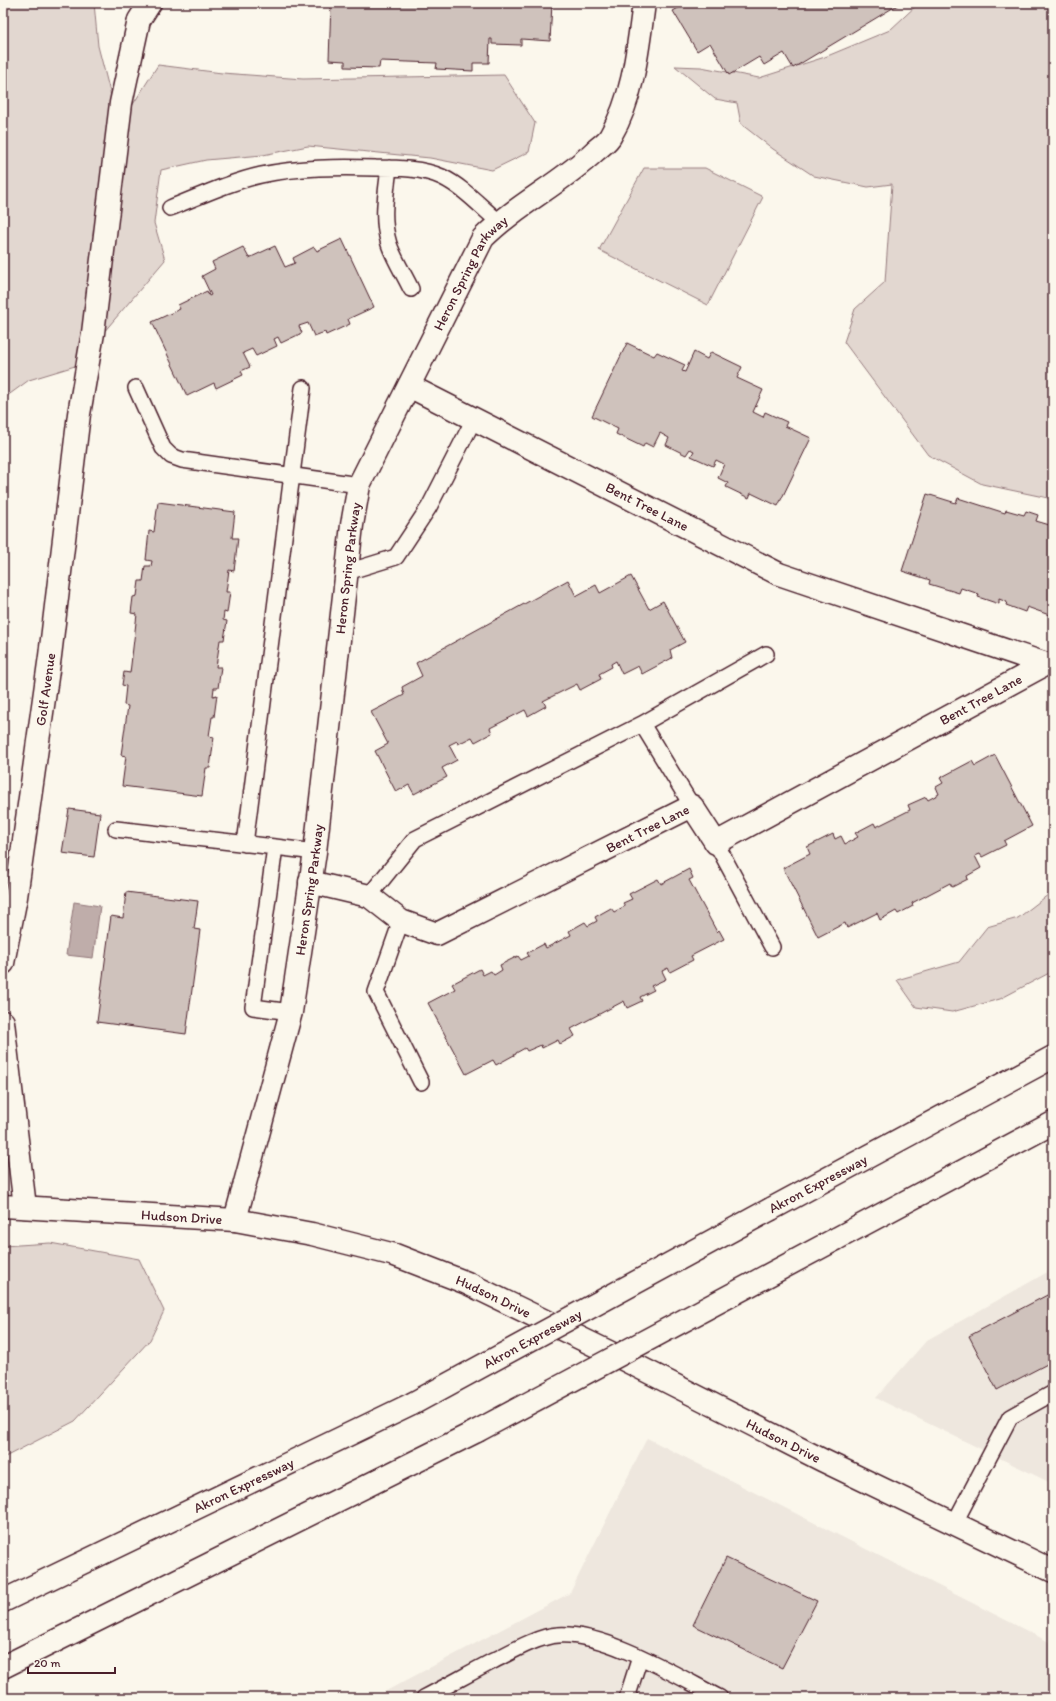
<svg xmlns="http://www.w3.org/2000/svg" width="1056" height="1701" viewBox="0 0 1056 1701" font-family="Itim,sans-serif">
<style>
.built{fill:#eee7de}
.green{fill:#e2d7d0;stroke:#967b7e}
.water{fill:#bfadaa;stroke:#907477}
.building{fill:#cfc2bc;stroke:#4a1f2b}
.lines{fill:none;stroke-linecap:round;stroke-linejoin:round}
.lane-casing{stroke:#4a1f2b;stroke-width:18}
.street-casing{stroke:#4a1f2b;stroke-width:25}
.secondary-casing{stroke:#4a1f2b;stroke-width:25}
.highway-casing{stroke:#4a1f2b;stroke-width:25}
.lane{stroke:#fbf7ec;stroke-width:15}
.street{stroke:#fbf7ec;stroke-width:22}
.secondary{stroke:#fbf7ec;stroke-width:22}
.highway{stroke:#fbf7ec;stroke-width:22}
.highway-bridge-casing{stroke:#4a1f2b;stroke-width:25;stroke-linecap:butt}
.highway-bridge{stroke:#fbf7ec;stroke-width:22}
.labels{text-anchor:middle;dominant-baseline:central;stroke-width:4;stroke-linejoin:round;paint-order:stroke}
.street-label{font-size:14px;fill:#4a1f2b;stroke:#fbf7ec}
</style>
<rect width="100%" height="100%" fill="#fbf7ec"/>
<filter id="ink" filterUnits="userSpaceOnUse"><feTurbulence type="fractalNoise" baseFrequency=".025" numOctaves="2"/><feDisplacementMap in="SourceGraphic" scale="8" xChannelSelector="R" yChannelSelector="G"/><feConvolveMatrix kernelMatrix="1 2 1 2 8 2 1 2 1" color-interpolation-filters="sRGB"/></filter>
<g filter="url(#ink)">
<!-- built -->
<path class="built" d="M1053,1269V1484L876,1398L927,1340Z
M647,1438L1053,1644V1698H373L570,1593Z"/>
<!-- green -->
<path class="green" d="M3,3H94L98,46L112,100L118,128L158,65L222,73L303,79L504,75L535,123L529,152L492,170L430,158L308,146L263,155L206,160L161,170L154,223L165,260L75,366L29,380L3,399Z
M919,3H1053V499L982,484L928,455L844,342L855,309L885,282L892,184L868,187L814,176L773,149L741,124L737,103L715,99L675,66L701,67L759,78L825,57L890,30Z
M644,168H705L763,197L708,305L599,250Z
M1053,891V971L1000,999L952,1012L916,1007L897,980L959,962L987,927L1018,918Z
M50,1243L139,1259L164,1311L150,1340L75,1421L3,1458V1246Z"/>
<!-- water -->
<path class="water" d="M74,902L100,906L93,958L66,955Z"/>
<!-- building -->
<path class="building" d="M331,3H552L550,41L521,39V45L492,44V39H490L489,63H473V71L436,69L437,63L380,61L379,68L345,67V61L329,60Z
M687,3H901L793,68L784,53L764,65L759,57L729,75L710,43L697,51L673,11Z
M342,239L374,307L348,319L350,324L326,335L325,332L314,336L308,323L299,326L302,333L281,343L278,337L274,339L277,346L256,356L252,349L243,353L250,367L241,371L243,375L216,388L214,383L187,396L152,322L180,309L178,305L207,291L209,296L211,295L202,276L215,269L212,262L243,247L249,258L275,246L285,267L295,263L293,258L314,247L317,251Z
M627,343L654,356L657,352L685,365L682,371L685,372L694,352L707,359L711,352L742,367L737,378L763,390L753,412L763,417L765,412L787,422L785,426L811,438L778,506L751,493L749,498L726,487L728,483L718,478L724,464L716,460L713,466L691,456L694,451L690,449L686,455L666,445L669,438L660,433L653,447L645,443L643,447L616,434L618,429L592,416Z
M927,494L956,503L958,498L1005,513L1006,510L1024,515L1026,511L1038,515L1036,521L1053,526V620L1051,619L1052,616L1027,607L1025,612L1006,605L1007,602L999,599V604L978,597L979,594L961,588L959,593L929,584L930,580L902,571Z
M158,502L235,512L232,538H238L234,571L229,570L226,592H230L227,613L224,612L223,620L227,621L224,640H220L216,667H221L218,688H214L213,696L217,695L214,717H212L209,736L214,737L210,768H206L202,796L122,786L126,756L121,755L128,706L124,705L126,686L122,685L124,672L130,673L137,614L131,613L133,597L137,596L139,581H143L145,566H151L152,561L146,560L149,531L154,532Z
M631,576L649,609L663,601L685,642L670,650L672,658L642,674L638,666L622,674L616,661L611,664L612,667L599,674L601,679L580,690L577,684L543,701L546,706L528,716L525,710L490,728L492,733L475,742L472,737L458,744L457,741L449,745L457,760L442,768L447,777L414,794L409,785L396,792L375,751L388,744L371,712L404,695L402,687L422,676L416,663L568,580L576,596L596,585L600,593Z
M995,755L1032,826L1004,841L1006,845L982,857L980,854L975,856L981,868L967,876L968,879L952,887L950,883L912,903L913,906L898,914L896,911L880,920L877,913L847,928L845,923L818,937L783,868L810,854L807,847L833,834L835,839L841,836L845,844L858,837L855,833L874,823L876,827L910,810L908,805L926,797L928,800L939,794L936,787L943,783L940,778L972,761L975,766Z
M69,809L100,813L94,857L62,853Z
M689,869L693,878L689,880L717,932L719,930L724,939L691,956L693,960L670,972L668,968L662,971L666,979L651,986L654,990L640,997L642,1001L627,1008L624,1001L571,1029L575,1036L560,1044L558,1040L542,1048L541,1045L527,1051L525,1048L516,1053V1054L496,1065L493,1060L466,1074L428,1003L455,989L452,984L480,969L483,975L491,971L494,975L502,970L500,965L518,956L521,960L529,956L527,953L544,944L546,948L571,935L569,931L585,922L588,926L597,921L595,917L611,908L614,912L625,906L623,903L632,899L629,894L658,879L661,884Z
M126,892L198,901L194,929L200,930L186,1034L97,1022L111,916L123,918Z
M1053,1292V1361L997,1390L969,1336Z
M726,1558L817,1601L782,1668L693,1625Z"/>
<g class="lines">
<!-- lane casing -->
<g class="lane-casing">
<path id="lane" d="M389,168C386,194 381,219 389,244C394,259 404,274 411,289
M170,208C200,196 230,182 261,175C299,167 338,167 376,168C397,168 423,168 442,177C463,187 481,207 499,222
M136,388L163,448L171,456L182,460L359,485
M347,572L396,557L429,507L474,419
M642,724L766,654
M116,829L275,847
M716,843L772,947
M245,844L303,388
M369,896L415,839L642,724L692,806
M401,921L376,992L421,1082
M291,1012L253,1007L275,847L315,852
M954,1524L1010,1417L1053,1393
M424,1698C447,1686 470,1673 493,1661C511,1652 538,1636 558,1635C606,1632 677,1676 720,1698
M627,1698L640,1657"/>
</g>
<!-- street casing -->
<g class="street-casing">
<g id="street">
<path id="s1" d="M310,882L369,896L401,921L437,934L692,806L716,843L1046,664L779,574L409,386"/>
<path id="s2" d="M3,963L16,897L50,656L79,414L93,333L121,103L139,20L150,3"/>
<path d="M3,1022L25,1207"/>
<path id="s3" d="M235,1220L291,1012L315,852L352,525L359,485L483,238C516,205 560,184 594,152C599,147 608,142 611,135C634,96 638,47 644,3"/>
</g>
</g>
<!-- secondary casing -->
<g class="secondary-casing">
<g id="secondary">
<path id="s4" d="M3,1206L235,1220L312,1234L395,1255L467,1283L621,1358L822,1460L1053,1571"/>
</g>
</g>
<!-- highway casing -->
<g class="highway-casing">
<g id="highway">
<path d="M771,1209L1053,1057"/>
<path d="M836,1239L1053,1123"/>
<path id="s5" d="M3,1601L412,1404"/>
<path d="M3,1667L477,1431"/>
</g>
</g>
<!-- lane -->
<use href="#lane" class="lane"/>
<!-- street -->
<use href="#street" class="street"/>
<!-- secondary -->
<use href="#secondary" class="secondary"/>
<!-- highway -->
<use href="#highway" class="highway"/>
<!-- highway-bridge casing -->
<g class="highway-bridge-casing">
<g id="highway-bridge">
<path id="s6" d="M412,1404L771,1209"/>
<path d="M477,1431L836,1239"/>
</g>
</g>
<!-- highway-bridge -->
<use href="#highway-bridge" class="highway-bridge"/>
</g>
</g>
<g class="labels">
<!-- street labels -->
<g class="street-label">
<text stroke="none"><textPath href="#s3" startOffset="987">Heron Spring Parkway</textPath></text>
<text transform="translate(647 507) rotate(27)">Bent Tree Lane</text>
<text stroke="none"><textPath href="#s3" startOffset="663">Heron Spring Parkway</textPath></text>
<text stroke="none"><textPath href="#s2" startOffset="277">Golf Avenue</textPath></text>
<text stroke="none"><textPath href="#s1" startOffset="770">Bent Tree Lane</textPath></text>
<text stroke="none"><textPath href="#s1" startOffset="375">Bent Tree Lane</textPath></text>
<text stroke="none"><textPath href="#s3" startOffset="339">Heron Spring Parkway</textPath></text>
<text transform="translate(818 1184) rotate(-28)">Akron Expressway</text>
<text stroke="none"><textPath href="#s4" startOffset="179">Hudson Drive</textPath></text>
<text stroke="none"><textPath href="#s4" startOffset="503">Hudson Drive</textPath></text>
<text stroke="none"><textPath href="#s6" startOffset="137">Akron Expressway</textPath></text>
<text stroke="none"><textPath href="#s4" startOffset="827">Hudson Drive</textPath></text>
<text stroke="none"><textPath href="#s5" startOffset="267">Akron Expressway</textPath></text>
</g>
</g>
<!-- margin -->
<rect width="1056" height="1701" fill="none" stroke="#fbf7ec" stroke-width="16"/>
<rect x="8" y="8" width="1040" height="1685" fill="none" stroke="#4a1f2b" stroke-width="1.5" filter="url(#ink)"/>
<!-- scale -->
<path d="M28 1667v6h87v-6" fill="none" stroke="#4a1f2b" stroke-width="2"/>
<text x="34" y="1667" font-size="12" fill="#4a1f2b" stroke="#fbf7ec" stroke-width="3" paint-order="stroke">20 m</text>
</svg>
